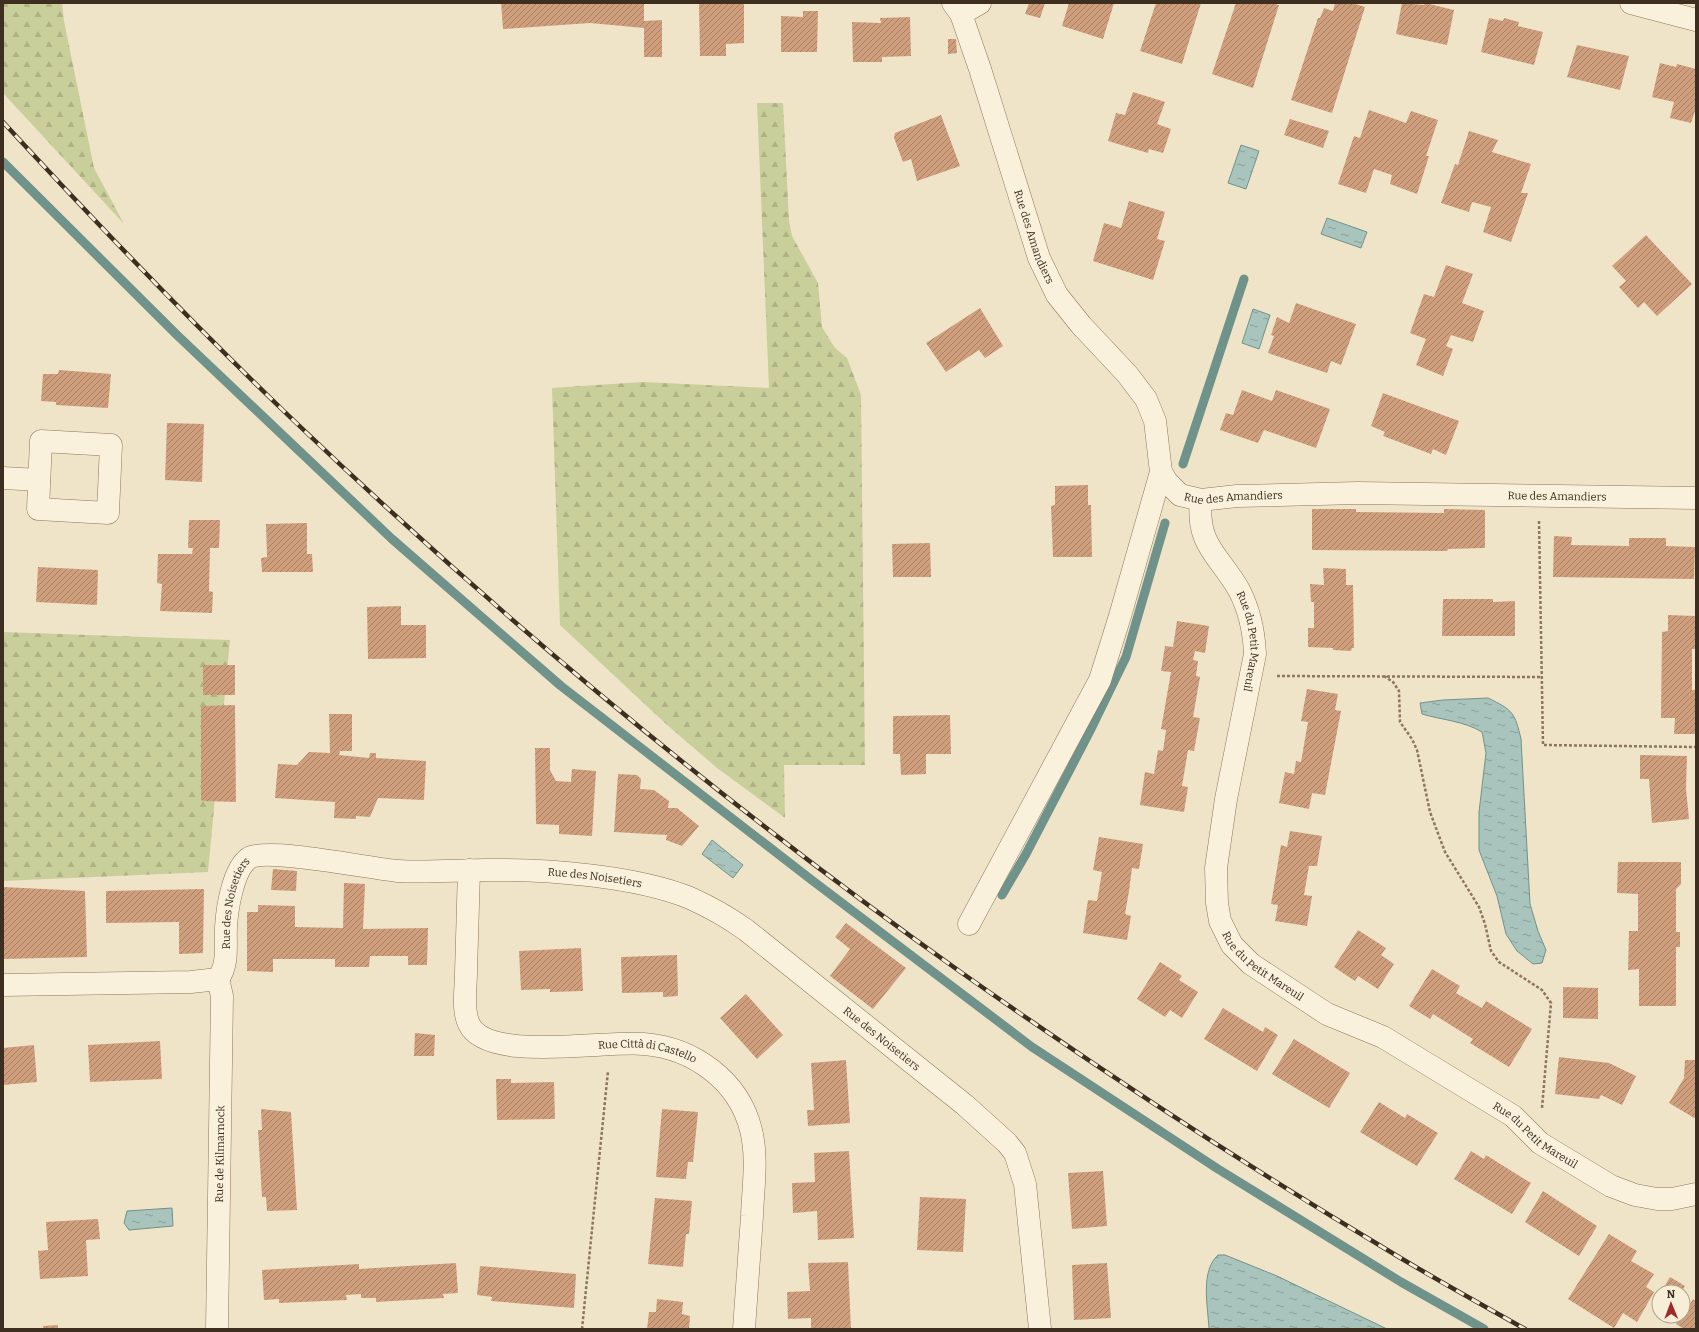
<svg xmlns="http://www.w3.org/2000/svg" width="1699" height="1332" viewBox="0 0 1699 1332" font-family="Bitter,serif">
<style>
.forest{fill:url(#forest-firs)}
.water{fill:url(#water-ripples);stroke:#6f938a}
.lines{fill:none;stroke-linecap:round;stroke-linejoin:round}
.stream{stroke:#6f938a;stroke-width:9}
.building{fill:url(#building-hatch)}
.minor-casing{stroke:#8d765c;stroke-width:23}
.path{stroke:#8d765c;stroke-width:2.5;stroke-dasharray:3 2;stroke-linecap:butt}
.minor{stroke:#faf1dc;stroke-width:22}
.rail-casing{stroke:#3d2e20;stroke-width:4.5}
.rail{stroke:#f7eed8;stroke-width:3;stroke-dasharray:9;stroke-linecap:butt}
.labels{text-anchor:middle;dominant-baseline:central;stroke-width:4;stroke-linejoin:round;paint-order:stroke}
.street-label{font-size:11px;fill:#3d2e20;stroke:#f7eed8}
</style>
<defs>
<pattern id="forest-firs" width="22" height="20" patternUnits="userSpaceOnUse"><rect width="22" height="20" fill="#c9cf9b"/><path d="M5 1l3.5 6h-7zM16 11l3.5 6h-7z" fill="#aeb285"/></pattern>
<pattern id="water-ripples" width="26" height="14" patternUnits="userSpaceOnUse"><rect width="26" height="14" fill="#a9c4bc"/><path d="M2 4q2-2 4 0t4 0M15 11q2-2 4 0t4 0" fill="none" stroke="#8ba098"/></pattern>
<pattern id="building-hatch" width="6" height="6" patternUnits="userSpaceOnUse"><rect width="6" height="6" fill="#cf9f7d"/><path d="M-1 1l2-2M0 6l6-6M5 7l2-2" fill="none" stroke="#a98266"/></pattern>
</defs>
<rect width="100%" height="100%" fill="#f0e4c8"/>
<!-- forest -->
<path class="forest" d="M3,3H62L64,21L94,168L124,224L3,93Z
M757,103H783L789,221L792,236L818,283L822,327L835,348L847,358L861,395L865,765H784L785,818L717,768L665,723L560,625L552,388L642,382L769,388Z
M3,632L230,640L208,872L3,881Z"/>
<!-- water -->
<path class="water" d="M1241,145L1259,151L1246,189L1228,183Z
M1327,218L1367,232L1361,248L1321,234Z
M1253,309L1270,315L1259,349L1242,343Z
M1488,698C1513,710 1515,713 1521,739L1530,904L1538,931L1546,950L1542,963L1533,964L1517,951L1506,934L1497,896L1479,850V812L1486,753L1482,732C1464,721 1442,720 1422,714L1420,703L1443,700Z
M712,840L743,865L733,878L702,854Z
M172,1208L173,1226L129,1230L124,1223L127,1211Z
M1218,1255H1225L1277,1276L1387,1329H1209C1208,1307 1200,1271 1218,1255Z"/>
<g class="lines">
<!-- stream -->
<path class="stream" d="M3,162L177,335L392,539L561,686L813,881L1032,1047L1218,1169L1401,1282L1484,1329
M1183,464L1244,279
M1002,895L1026,854L1090,731L1126,657L1165,523"/>
</g>
<!-- building -->
<path class="building" d="M501,3H644V21L662,20V57H644V28L590,23L503,29Z
M699,3H744V43L726,44V56H700Z
M1029,3H1045L1040,18L1025,14Z
M1069,3H1114L1103,39L1062,26Z
M1156,3H1201L1182,64L1140,51Z
M1236,3H1277V5H1279L1253,88L1212,74Z
M1335,3H1352L1365,7L1332,113L1291,100L1318,18H1320L1324,8L1333,11Z
M1402,3L1424,5L1425,3L1454,10L1447,45L1396,34Z
M803,11H818L817,52H781V16L803,17Z
M910,17L911,56L882,57V62H853L852,22L881,23L880,18Z
M1489,18L1503,21L1504,18L1519,22L1518,26L1543,32L1534,65L1481,52Z
M948,39H956L957,53L948,54Z
M1577,45L1629,56L1620,90L1567,77Z
M1660,63L1676,67L1677,64L1696,69V108L1691,123L1670,118L1674,102L1652,97Z
M1133,92L1165,102L1157,124L1171,129L1163,153L1149,149L1148,153L1108,141L1116,113L1125,115Z
M1369,110L1406,123L1411,111L1438,120L1426,156H1429L1417,194L1390,184L1392,175L1374,169L1366,193L1338,184L1354,136L1360,138Z
M941,115L960,166L917,181L911,159L903,162L894,138L895,133Z
M1290,119L1329,131L1323,148L1284,135Z
M1469,131L1498,140L1492,152L1531,164L1521,193H1528L1511,242L1483,232L1491,207L1472,202L1469,212L1441,203L1455,164L1458,165Z
M1129,201L1165,212L1157,239L1165,241L1153,280L1093,261L1104,223L1121,228Z
M1646,235L1692,284L1657,316L1644,302L1638,308L1619,287L1626,281L1612,266Z
M1446,265L1473,274L1462,303L1484,311L1473,342L1451,335L1446,346L1453,349L1443,376L1416,365L1426,339L1410,333L1424,294L1434,297Z
M1296,303L1356,324L1341,365L1331,361L1327,373L1268,353L1274,336L1271,335L1277,317L1289,323Z
M980,308L1003,346L985,358L979,350L946,372L926,343Z
M59,370L111,374L108,408L56,405V402L41,401L43,374H58Z
M1242,390L1272,401L1276,390L1330,409L1316,448L1264,430L1258,443L1220,430L1226,413L1233,415Z
M1383,393L1459,421L1446,455L1433,449L1431,454L1383,436L1385,432L1371,426Z
M167,423L204,424L202,482L165,480Z
M1088,485V505H1091L1092,557H1053L1051,506L1055,505V486Z
M1312,509H1356V512L1444,513V509L1485,510V548L1448,549L1447,551L1312,550Z
M189,520H220L219,548H210L209,591L213,592L212,613L160,611L162,584L157,583L158,554H192L193,548H188Z
M307,523V554H312L313,572H262L261,558L267,557L266,524Z
M1554,536L1572,537L1571,545L1629,546V538H1666V546L1695,547L1694,579L1553,577Z
M930,543L931,577H893L892,544Z
M38,567L98,570L97,605L36,602Z
M1323,568L1346,569V585H1353L1354,648H1352L1351,651L1333,650V648L1308,647V628H1314V602H1311L1310,584L1324,585Z
M1443,599H1493V602L1515,601V636H1442Z
M401,606V625H426V658L368,659L367,607Z
M1668,615L1696,616V649H1692V690H1696V734H1674L1675,718H1661L1662,632L1668,631Z
M1177,621L1209,626L1205,653L1195,651L1193,660L1198,661L1196,676L1200,677L1193,717L1200,718L1194,751L1188,750L1182,786L1188,787L1184,812L1140,805L1145,772L1154,774L1158,750L1163,751L1166,730L1161,729L1171,672L1161,671L1165,646L1173,647Z
M203,665H235V695H203Z
M1307,689L1338,694L1335,710L1341,711L1325,795L1312,793L1309,809L1279,803L1285,772L1294,774L1296,761L1301,762L1308,722L1301,721Z
M235,705L236,802L204,801L201,800V706Z
M329,714H352V751H340L339,755L369,758L370,753H376V758L426,761L424,800L378,798L370,817L356,816V819L334,818L335,802L275,798L278,764L297,765L309,752L330,753Z
M950,715L951,754H926V774L901,775L900,754H893V716Z
M535,748H550V770L556,781L571,782L572,769L596,771L592,836L559,834V825L536,824Z
M1640,755L1687,756L1686,789L1689,819L1652,823L1649,779H1640Z
M618,774L637,775L641,779L640,789L654,790L669,801L668,808H677L699,826L682,846L666,840L667,835L614,832Z
M1290,831L1322,836L1317,866H1309L1304,895L1312,896L1307,926L1275,921L1278,905L1271,904L1281,845L1287,847Z
M1099,837L1143,844L1139,869L1132,868L1129,891L1125,914L1131,916L1127,940L1083,933L1088,900L1097,901L1102,872L1093,870Z
M1618,862H1681V884L1676,889V932H1680V947H1676V1006H1639V969L1628,970L1629,931H1638V894L1617,893Z
M273,869L297,871L296,891L271,890Z
M344,883L365,884L363,929L428,928L427,965H408V956H370L369,967H335V959H273V972L247,971V912H258V905L295,906V927L343,928Z
M3,887L85,891L87,957L3,959Z
M204,889L203,953L179,954V922L106,923V891Z
M846,923L906,968L873,1009L830,976L850,949L835,937Z
M1358,930L1386,948L1381,955L1394,964L1378,989L1358,976L1355,981L1334,967Z
M581,948L583,991L550,992V989L521,990L519,951Z
M677,955L678,996L663,997V992L622,993L621,957Z
M1160,962L1182,976L1179,980L1198,992L1182,1018L1170,1010L1165,1017L1137,999Z
M1432,969L1460,986L1456,993L1482,1008L1486,1001L1532,1029L1509,1067L1470,1043L1473,1039L1433,1014L1430,1019L1409,1006Z
M1563,987L1598,988V1019L1563,1018Z
M746,994L783,1035L757,1059L720,1018Z
M1223,1008L1263,1032L1265,1027L1278,1035L1257,1071L1204,1039Z
M415,1033L435,1035L434,1056H414Z
M1294,1039L1350,1073L1329,1108L1272,1074Z
M160,1041L162,1079L90,1082L88,1045Z
M34,1045L37,1082L3,1085V1048Z
M1559,1057L1609,1063L1636,1076L1622,1105L1601,1095L1599,1099L1555,1094Z
M846,1060L850,1123L808,1126L807,1110H814L811,1063Z
M1685,1060H1696V1119L1669,1103L1684,1078Z
M496,1079H511V1083L554,1082L555,1119L497,1120Z
M1379,1102L1405,1118L1407,1114L1438,1133L1417,1166L1360,1132Z
M261,1109L291,1112L297,1210L267,1211L266,1197H262L258,1130H262Z
M662,1109L698,1112L693,1162H688L686,1179L656,1177Z
M849,1151L854,1238L818,1240L817,1211L793,1213L792,1183L815,1182L814,1153Z
M1471,1151L1484,1159L1486,1155L1531,1183L1512,1214L1454,1179Z
M1103,1171L1107,1226L1072,1229L1068,1173Z
M1543,1191L1597,1226L1579,1256L1525,1222Z
M920,1197L966,1199L963,1252L917,1250Z
M655,1198L692,1201L689,1234H686L683,1267L648,1264Z
M98,1219L100,1239L86,1240L88,1276L40,1279L38,1251L48,1250L46,1222Z
M1609,1234L1637,1251L1631,1261L1654,1274L1646,1287L1654,1292L1637,1322L1623,1313L1614,1328L1568,1299Z
M848,1262L851,1329H811V1318L788,1319L787,1292L810,1291L808,1263Z
M456,1263L458,1293L443,1294L444,1298L376,1302V1298H361V1294L346,1295L347,1300L279,1303V1299L264,1300L262,1270L359,1264V1269Z
M1107,1263L1111,1318L1074,1320L1072,1265Z
M480,1266L576,1274L574,1308L491,1301L492,1297L477,1295Z
M1670,1277L1685,1286L1681,1292H1661Z
M657,1299L683,1302L682,1314L690,1316L689,1329H647L649,1312H656Z
M1693,1299L1696,1301V1329H1684L1676,1324L1683,1316Z
M58,1325V1329H43V1326Z"/>
<g class="lines">
<!-- minor casing -->
<g class="minor-casing">
<g id="minor">
<path id="s1" d="M953,3L961,14L980,69L1039,258L1057,295L1081,325L1127,374L1146,399L1155,421L1161,472L1167,482L1180,495L1201,500L1237,496L1358,493L1696,498"/>
<path d="M1631,3L1696,20"/>
<path d="M961,14L980,3"/>
<path d="M41,441L111,445L108,513L38,509Z"/>
<path d="M3,478L39,480"/>
<path id="s2" d="M1201,500C1196,545 1219,555 1239,590C1250,611 1254,631 1255,654L1226,799L1216,868L1217,903L1220,921L1232,945L1251,964L1327,1014L1383,1037L1513,1116L1540,1143L1611,1186L1635,1195L1657,1199H1672L1696,1194"/>
<path id="s3" d="M469,870C468,904 467,939 466,973C466,988 462,1010 469,1024C487,1063 606,1040 644,1044C694,1048 739,1081 751,1130C758,1158 753,1188 752,1216C749,1254 747,1291 744,1329"/>
<path d="M969,924L1100,680L1120,616L1161,472"/>
<path id="s4" d="M3,985L191,982L218,979C229,964 225,945 226,927C227,909 233,869 249,858C267,847 372,869 398,871C428,873 458,870 488,870C546,869 636,876 690,898C710,907 728,917 746,930L965,1105L1007,1143L1015,1153L1025,1184L1040,1329"/>
<path id="s5" d="M217,1329L222,996L218,979"/>
</g>
</g>
<!-- path -->
<path class="path" d="M1539,521L1543,745L1696,747
M1277,676L1540,677
M1384,676L1393,682L1399,691L1400,722L1412,739L1417,750L1430,812L1445,852L1479,907L1485,924L1491,951L1499,962L1542,990L1551,1003L1542,1108
M582,1329L608,1071"/>
<!-- minor -->
<use href="#minor" class="minor"/>
<!-- rail casing -->
<g class="rail-casing">
<path id="rail" d="M3,122C96,223 191,322 290,417C500,618 725,805 962,973C1100,1070 1243,1164 1389,1251C1433,1278 1479,1303 1525,1329"/>
</g>
<!-- rail -->
<use href="#rail" class="rail"/>
</g>
<g class="labels">
<!-- street labels -->
<g class="street-label">
<text stroke="none"><textPath href="#s1" startOffset="248">Rue des Amandiers</textPath></text>
<text stroke="none"><textPath href="#s1" startOffset="607">Rue des Amandiers</textPath></text>
<text stroke="none"><textPath href="#s1" startOffset="931">Rue des Amandiers</textPath></text>
<text stroke="none"><textPath href="#s2" startOffset="154">Rue du Petit Mareuil</textPath></text>
<text stroke="none"><textPath href="#s4" startOffset="691">Rue des Noisetiers</textPath></text>
<text stroke="none"><textPath href="#s4" startOffset="294">Rue des Noisetiers</textPath></text>
<text stroke="none"><textPath href="#s2" startOffset="502">Rue du Petit Mareuil</textPath></text>
<text stroke="none"><textPath href="#s4" startOffset="1027">Rue des Noisetiers</textPath></text>
<text stroke="none"><textPath href="#s3" startOffset="341">Rue Città di Castello</textPath></text>
<text stroke="none"><textPath href="#s2" startOffset="825">Rue du Petit Mareuil</textPath></text>
<text stroke="none"><textPath href="#s5" startOffset="175">Rue de Kilmarnock</textPath></text>
</g>
</g>
<!-- border -->
<rect width="1699" height="1332" fill="none" stroke="#3d2e20" stroke-width="8"/>
<!-- north arrow -->
<g transform="translate(1671 1304) rotate(359)"><circle r="19" fill="#f7eed8" stroke="#ada18e"/>
<path d="M0-3L7 15L0 10L-7 15Z" fill="#9e2a2b"/>
<text y="-6" font-size="11" font-weight="bold" text-anchor="middle" fill="#3d2e20">N</text>
</g>
</svg>
